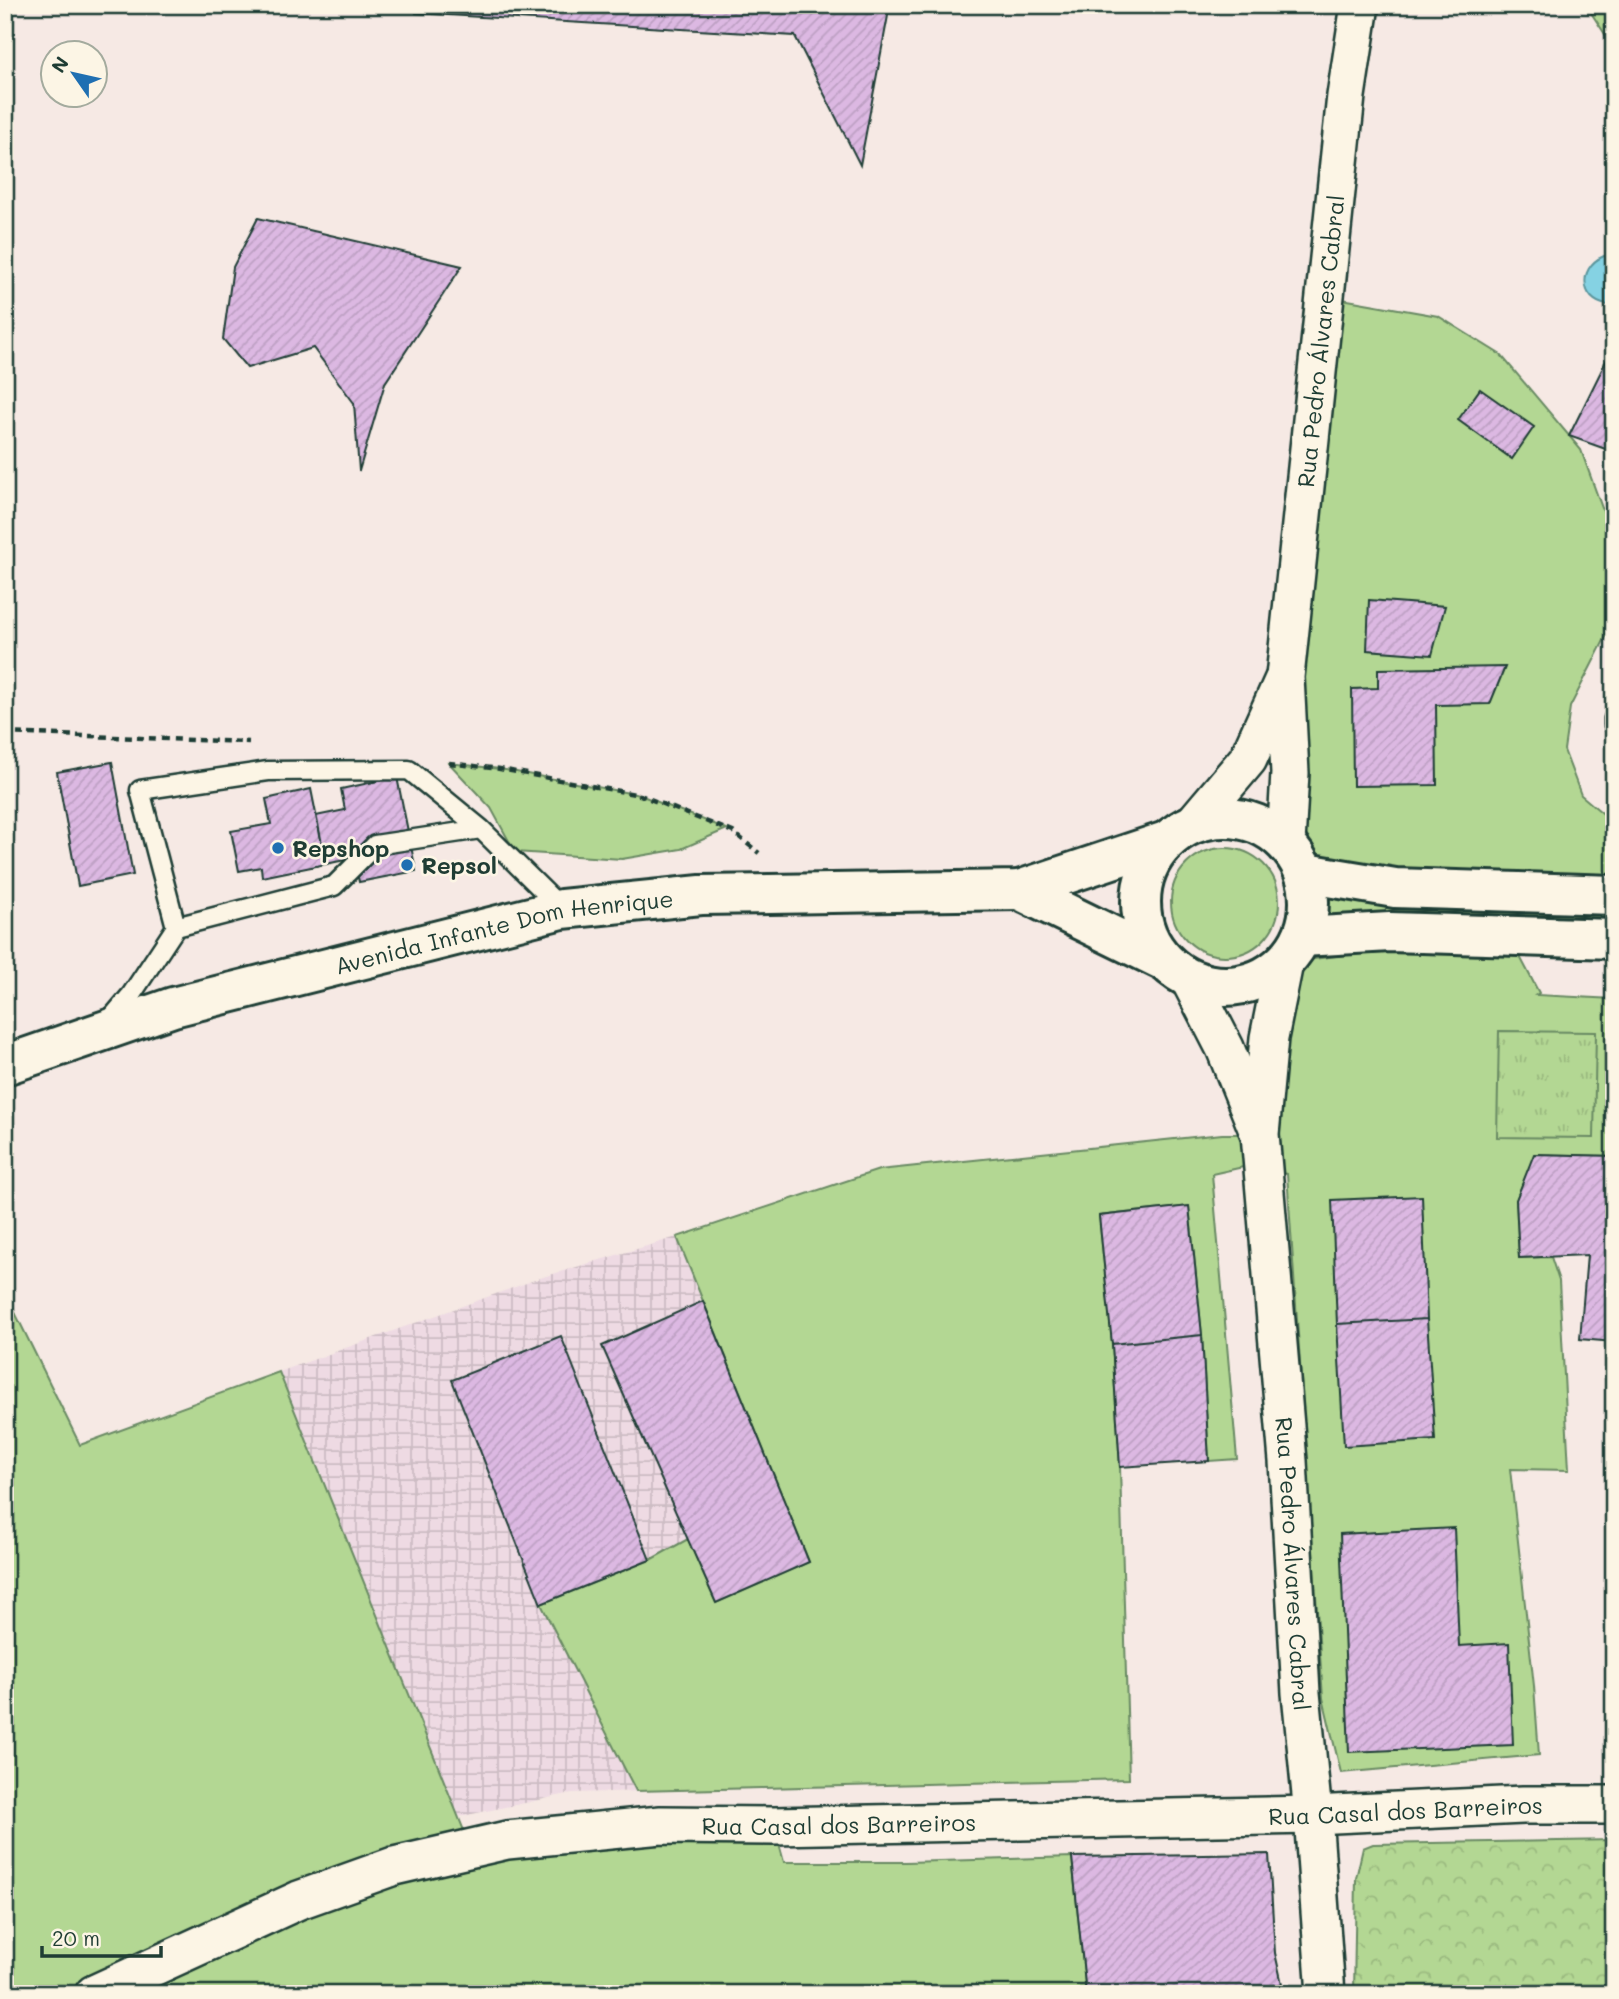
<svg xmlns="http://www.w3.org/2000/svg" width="1619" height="1999" viewBox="0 0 1619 1999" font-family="Mali,sans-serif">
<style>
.industrial{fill:url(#industrial-grid)}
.green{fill:#b3d793;stroke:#698a64;stroke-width:2}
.forest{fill:url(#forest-crowns);stroke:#698a64;stroke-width:2}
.park{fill:url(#park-tufts);stroke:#698a64;stroke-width:2}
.water{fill:#85d2e3;stroke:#5c969d;stroke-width:2}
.building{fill:url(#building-hatch);stroke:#1f3d34;stroke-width:2}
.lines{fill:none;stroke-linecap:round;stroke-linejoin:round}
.service-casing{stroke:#1f3d34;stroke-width:23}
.minor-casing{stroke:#1f3d34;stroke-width:42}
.secondary-casing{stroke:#1f3d34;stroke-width:44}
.path{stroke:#1f3d34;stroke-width:4.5;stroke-dasharray:7 5;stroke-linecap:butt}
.service{stroke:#fcf5e5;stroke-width:18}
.minor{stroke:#fcf5e5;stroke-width:37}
.secondary{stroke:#fcf5e5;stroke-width:38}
.poi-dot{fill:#1f6fb2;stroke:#fcf5e5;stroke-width:2.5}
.labels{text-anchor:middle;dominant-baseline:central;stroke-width:5;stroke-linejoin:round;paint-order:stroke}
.street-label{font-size:23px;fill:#1f3d34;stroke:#fcf5e5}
.poi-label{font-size:23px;font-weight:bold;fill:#1f3d34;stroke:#fcf5e5;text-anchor:start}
</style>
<defs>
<pattern id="industrial-grid" width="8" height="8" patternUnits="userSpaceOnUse" patternTransform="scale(1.75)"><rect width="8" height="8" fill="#eedae3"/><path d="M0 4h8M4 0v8" fill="none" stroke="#ccbcc3"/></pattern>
<pattern id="forest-crowns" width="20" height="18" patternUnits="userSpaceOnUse" patternTransform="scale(1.75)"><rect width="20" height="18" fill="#b3d793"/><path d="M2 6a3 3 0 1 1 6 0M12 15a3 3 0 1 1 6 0" fill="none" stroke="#9ab97f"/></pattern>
<pattern id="park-tufts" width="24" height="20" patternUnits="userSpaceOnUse" patternTransform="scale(1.75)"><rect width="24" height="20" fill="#b3d793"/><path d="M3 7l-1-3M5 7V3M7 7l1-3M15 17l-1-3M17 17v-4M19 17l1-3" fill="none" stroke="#9ab97f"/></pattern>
<pattern id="building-hatch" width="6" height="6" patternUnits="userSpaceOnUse" patternTransform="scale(1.75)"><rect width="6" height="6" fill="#dcb8e2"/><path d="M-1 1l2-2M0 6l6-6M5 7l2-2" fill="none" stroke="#bc9fc2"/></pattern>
</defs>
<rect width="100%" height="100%" fill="#f6e9e4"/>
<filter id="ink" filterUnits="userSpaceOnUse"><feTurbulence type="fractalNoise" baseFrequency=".0143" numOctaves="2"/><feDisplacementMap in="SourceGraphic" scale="14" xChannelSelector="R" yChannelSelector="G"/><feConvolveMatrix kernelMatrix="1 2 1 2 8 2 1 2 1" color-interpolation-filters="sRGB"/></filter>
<g filter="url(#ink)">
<!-- industrial -->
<path class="industrial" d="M677,1237L899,1784L572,1793L458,1817L279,1372L543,1277Z"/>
<!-- green -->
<path class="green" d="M1586,5H1614V48Z
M1325,296L1438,316L1501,355L1581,450L1602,508L1609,523L1614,514V621L1570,707L1564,750L1581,795L1614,823V895L1305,873L1286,843Z
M449,763L500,769L640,795L727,829L681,849L622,859L515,852L491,808Z
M1171 902a54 54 0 1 1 108 0a54 54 0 1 1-108 0Z
M1315,892L1394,909L1614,915V928L1317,917L1319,904Z
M1516,949L1539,993L1536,995L1614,999V1156L1535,1154L1516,1200L1519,1258L1551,1257L1559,1281L1569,1470L1510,1469L1534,1686L1539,1755L1341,1773L1323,1698L1287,1174L1263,1172L1261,1163L1212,1174L1237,1459L1209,1461L1202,1335L1189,1206L1099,1216L1112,1342L1120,1467L1129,1779L636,1791L541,1604L650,1560L688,1539L716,1603L809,1562L677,1237L879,1170L1222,1134H1260L1284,963L1351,954Z
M5,1292L80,1445L279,1372L471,1848L774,1826L784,1862H906L1072,1857L1086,1994H5Z
M1282,1984L1283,1994H1225Z"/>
<!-- forest -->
<path class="forest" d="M1614,1840V1994H1354L1356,1878L1363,1848L1373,1844Z"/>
<!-- park -->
<path class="park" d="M1499,1031L1596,1032L1594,1138L1497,1137Z"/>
<!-- water -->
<path class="water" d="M1604,256H1614V305C1581,307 1575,268 1604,256Z"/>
<!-- building -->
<path class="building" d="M417,5H890L860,165L795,36L416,13Z
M258,218L462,266L385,383L359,471L354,403L313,348L247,368L223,339L233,267Z
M1614,345V452L1569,436Z
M1480,389L1534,427L1512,459L1458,420Z
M1369,600L1445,606L1432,655L1367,650Z
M1505,667L1490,704L1436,705L1437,785L1353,786L1352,689L1378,688V669Z
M112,762L133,875L78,886L57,772Z
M397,777L416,871L359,882L354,858L326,864L316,816L345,810L341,789Z
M311,789L326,864L262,877L261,867L239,871L231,831L271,824L266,799Z
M1534,1154L1614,1156V1342L1580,1339L1587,1255L1519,1258L1516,1200Z
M1422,1196L1427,1319L1337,1324L1332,1200Z
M1189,1206L1202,1335L1112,1344L1099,1216Z
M703,1301L809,1562L716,1603L602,1346Z
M1427,1319L1435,1440L1344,1446L1337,1324Z
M1202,1335L1209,1461L1120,1467L1112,1344Z
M561,1336L650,1560L541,1604L452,1380Z
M1454,1528L1459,1646L1509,1643L1513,1745L1349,1752L1340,1534Z
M1269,1854L1275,1953L1282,1984L1225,1994H1086L1072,1857Z"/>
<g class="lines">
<!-- service casing -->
<g class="service-casing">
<path id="service" d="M1614,719V725
M176,927L140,790L268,771L409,770L481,829L562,909
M109,1021L131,995L176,927L334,886L375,845L481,829"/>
</g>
<!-- minor casing -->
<g class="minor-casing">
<g id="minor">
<path d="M1194,823L1248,759L1283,681"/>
<path id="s1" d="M1286,843L1290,773L1285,677L1346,96L1360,5"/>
<path id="s2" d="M1284,963L1269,1038L1260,1134L1288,1461L1301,1693L1313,1815L1326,1994"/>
<path d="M1190,980L1225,1048L1258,1130"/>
<path id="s3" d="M94,1994L299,1900L394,1866L507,1840L661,1825L774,1826L1313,1815L1523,1805H1614"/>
</g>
</g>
<!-- secondary casing -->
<g class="secondary-casing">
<g id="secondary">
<circle cx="1225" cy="902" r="84"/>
<path d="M1305,873L1395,888L1614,895"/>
<path d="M1019,890L1164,961"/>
<path d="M1302,937L1390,932L1614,939"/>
<path id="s4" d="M5,1065L173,1007L562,909L701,895L1019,890L1166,841"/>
</g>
</g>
<!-- path -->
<path class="path" d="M5,733L249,742
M449,763L500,769L640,795L733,832L759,853"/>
<!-- service -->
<use href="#service" class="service"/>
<!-- minor -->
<use href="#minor" class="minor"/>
<!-- secondary -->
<use href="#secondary" class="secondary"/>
</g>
</g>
<!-- markers -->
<g class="poi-dot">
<circle cx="278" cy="848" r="7"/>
<circle cx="407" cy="865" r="7"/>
</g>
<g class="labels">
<!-- street labels -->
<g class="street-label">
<text stroke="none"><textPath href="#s1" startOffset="504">Rua Pedro Álvares Cabral</textPath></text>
<text stroke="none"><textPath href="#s4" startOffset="518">Avenida Infante Dom Henrique</textPath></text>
<text stroke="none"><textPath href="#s2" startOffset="604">Rua Pedro Álvares Cabral</textPath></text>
<text stroke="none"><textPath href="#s3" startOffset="1342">Rua Casal dos Barreiros</textPath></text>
<text stroke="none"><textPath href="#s3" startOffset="775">Rua Casal dos Barreiros</textPath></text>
</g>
<!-- poi labels -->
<g class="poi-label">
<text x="292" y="848">Repshop</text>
<text x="421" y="865">Repsol</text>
</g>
</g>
<!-- margin -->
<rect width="1619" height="1999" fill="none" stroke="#fcf5e5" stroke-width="28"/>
<rect x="14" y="14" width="1591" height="1971" fill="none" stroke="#1f3d34" stroke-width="2.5" filter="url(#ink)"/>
<!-- north arrow -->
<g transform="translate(74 74) rotate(304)"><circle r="33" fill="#fcf5e5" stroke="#a4ab9e" stroke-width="2"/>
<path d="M0-5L12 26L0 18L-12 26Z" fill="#1f6fb2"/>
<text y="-10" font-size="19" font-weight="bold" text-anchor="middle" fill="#1f3d34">N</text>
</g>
<!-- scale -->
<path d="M42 1946v10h119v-10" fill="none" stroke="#1f3d34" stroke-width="3.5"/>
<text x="52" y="1946" font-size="21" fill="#1f3d34" stroke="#fcf5e5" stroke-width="5" paint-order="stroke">20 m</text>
</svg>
